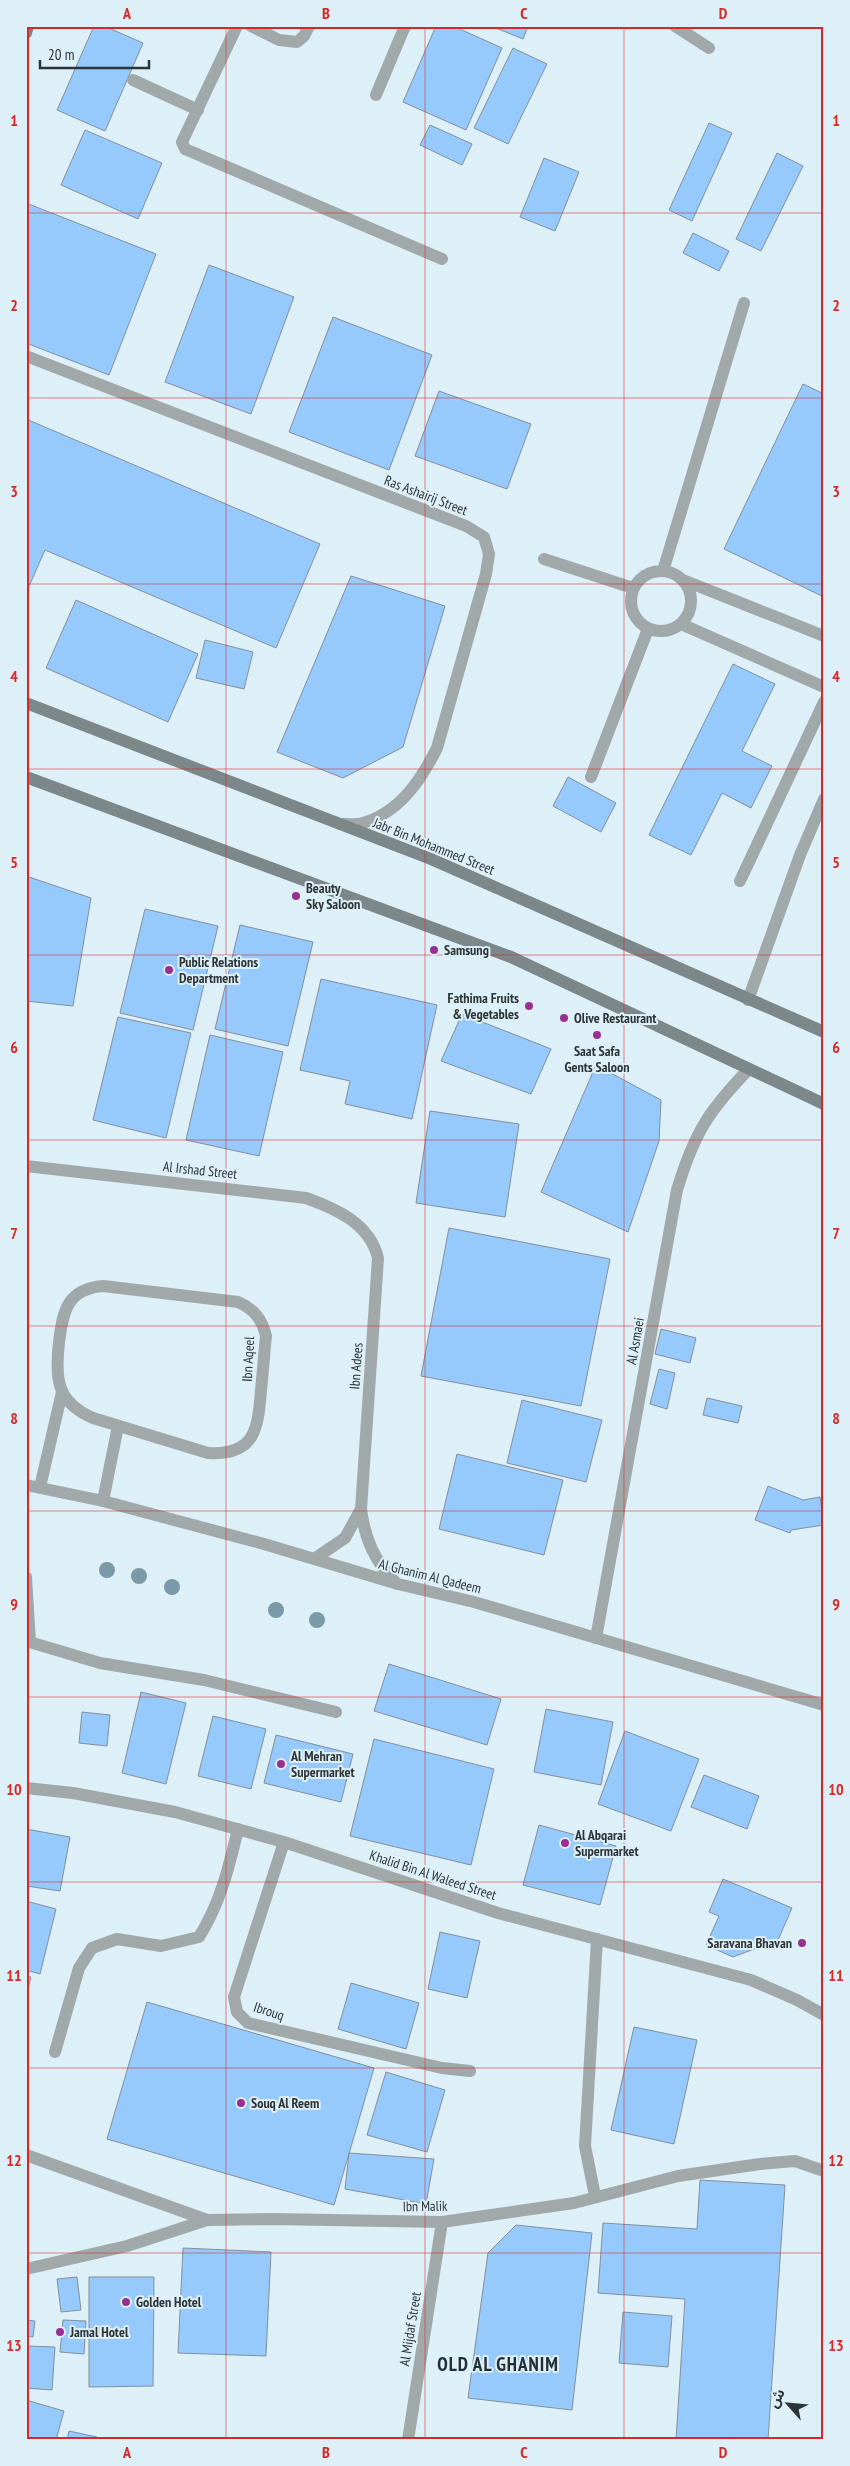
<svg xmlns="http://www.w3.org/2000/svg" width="850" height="2466" viewBox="0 0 850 2466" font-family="'PT Sans Narrow','Noto Sans Arabic',sans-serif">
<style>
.building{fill:#96c9fc;stroke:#848f9b}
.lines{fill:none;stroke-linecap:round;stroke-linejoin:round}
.lane{stroke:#a0a8a9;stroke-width:12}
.street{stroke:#a0a8a9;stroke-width:12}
.secondary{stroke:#7b8789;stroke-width:12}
.tree{fill:#7b9aa8}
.grid{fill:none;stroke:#d62828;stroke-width:1;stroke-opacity:0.55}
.poi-dot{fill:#9a2f91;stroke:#ddeff7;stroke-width:2}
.labels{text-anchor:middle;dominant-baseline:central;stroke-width:4;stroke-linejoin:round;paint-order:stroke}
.street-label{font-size:14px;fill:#2d3437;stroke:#ddeff7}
.poi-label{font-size:14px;font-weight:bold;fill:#2d3437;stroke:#ddeff7;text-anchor:start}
.district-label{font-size:19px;font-weight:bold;letter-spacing:1px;fill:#223036;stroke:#ddeff7}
.neatline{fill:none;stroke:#d62828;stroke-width:2}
.grid-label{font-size:16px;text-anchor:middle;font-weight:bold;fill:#d62828}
</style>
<rect width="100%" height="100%" fill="#ddeff7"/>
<!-- building -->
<path class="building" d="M94,26H104L143,43L105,131L57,110Z
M436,26H453L502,48L466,130L403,102Z
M491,26H528L523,39Z
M513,48L547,64L508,144L474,128Z
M709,123L732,133L692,221L669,210Z
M430,125L472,144L462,165L420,145Z
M85,130L162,163L138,219L61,185Z
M777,153L803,166L761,251L736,239Z
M544,158L579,172L555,231L520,217Z
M26,203L156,254L109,375L26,343Z
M693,233L729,251L719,271L683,253Z
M209,265L294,297L251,414L165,382Z
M333,317L432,355L389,470L289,432Z
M803,384L824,394V597L724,549Z
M439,391L531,424L507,489L415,456Z
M26,419L320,544L276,648L45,550L26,593Z
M351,576L445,606L403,747L343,778L277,752Z
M76,600L198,654L168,722L46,668Z
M205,640L253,652L244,689L196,678Z
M733,664L775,684L742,751L772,766L751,808L722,793L691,855L649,835Z
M568,777L616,803L601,832L553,806Z
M26,876L91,898L73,1006L26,1001Z
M145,909L218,926L193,1030L120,1013Z
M240,925L313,942L288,1046L215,1029Z
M321,979L437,1005L412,1119L345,1104L350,1081L300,1070Z
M462,1014L551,1049L531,1094L441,1061Z
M118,1017L191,1033L166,1138L93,1120Z
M210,1035L283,1052L259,1156L186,1140Z
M596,1065L661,1100L659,1141L628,1232L541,1192Z
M430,1111L519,1124L505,1217L416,1203Z
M449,1228L610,1259L581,1406L421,1376Z
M661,1329L696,1338L690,1363L655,1354Z
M659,1369L675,1373L667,1409L650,1404Z
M707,1398L742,1406L738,1423L703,1415Z
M522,1400L602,1420L586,1482L507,1463Z
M457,1454L563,1480L544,1555L439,1529Z
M768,1486L803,1500L820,1497L824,1525L791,1530L790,1533L755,1520Z
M389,1664L501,1699L487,1745L374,1711Z
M141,1692L186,1703L166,1784L122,1773Z
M546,1709L613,1722L601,1785L534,1772Z
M82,1712L110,1715L107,1746L79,1743Z
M213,1716L266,1729L251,1789L198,1776Z
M625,1731L699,1759L671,1831L598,1804Z
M276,1735L353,1754L341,1802L264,1783Z
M374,1739L494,1769L471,1865L350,1836Z
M704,1775L759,1796L747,1829L691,1807Z
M539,1825L616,1846L600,1905L523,1885Z
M26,1829L70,1837L60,1891L26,1886Z
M723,1879L792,1908L778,1940L733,1957L706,1945L719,1916L709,1912Z
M26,1901L56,1909L40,1974L26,1970Z
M440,1932L480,1941L467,1998L428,1989Z
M26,1976L31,1977L26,1997Z
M351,1983L419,2003L406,2049L338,2029Z
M147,2002L374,2068L334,2205L107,2139Z
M634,2027L697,2040L674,2144L611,2130Z
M386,2072L445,2090L427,2152L367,2135Z
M349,2153L434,2159L426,2204L345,2189Z
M700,2180L785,2185L768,2440H676L685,2299L598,2293L603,2223L697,2229Z
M516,2225L592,2233L572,2410L468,2398L488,2253Z
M183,2248L271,2252L266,2356L178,2353Z
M77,2277L81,2310L61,2312L57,2279Z
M89,2277H154L153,2386L89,2387Z
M623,2312L672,2316L668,2367L619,2363Z
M26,2320L35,2321L33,2337L26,2336Z
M63,2320L86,2321L84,2354L60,2352Z
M26,2346L55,2347L52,2390L26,2388Z
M26,2400L64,2411L56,2440H26Z
M69,2431L97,2437L96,2440H67Z"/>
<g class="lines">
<!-- lane -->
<path class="lane" d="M237,26L182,142L185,149L442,259
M251,26L279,40L297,42L304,36L309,26
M675,26L709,48
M133,80L198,110
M376,95L405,26
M544,559L633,588
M631 601a30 30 0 1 1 60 0a30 30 0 1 1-60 0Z
M663,571L744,303
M683,580L824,636
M681,624L824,687
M591,777L648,629
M740,881L824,702
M748,1000L800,855L824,799
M103,1286L238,1302C254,1309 262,1319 266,1336C264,1354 263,1372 261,1390C258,1429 255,1456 208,1453L93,1418C56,1402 55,1378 59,1342C63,1311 67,1289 103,1286Z
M40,1487L62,1392
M103,1501L118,1426
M26,1577L30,1642
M596,1638L677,1190C694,1134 708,1111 749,1069
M26,1641L100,1663L204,1680L336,1712
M55,2052L79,1968L92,1948L117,1939L161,1946L199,1937C220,1904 229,1867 238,1829
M26,2155L207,2220
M595,2196L585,2146L597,1939"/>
<!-- street -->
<path class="street" d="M26,356L466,526L484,537L489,554L486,574L437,748C421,780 400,812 363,823C357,825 347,824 340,824
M26,1166L306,1198C337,1209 370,1224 378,1258L361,1509C365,1540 375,1562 397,1584
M26,1485L103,1501L264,1544L398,1584L474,1602L824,1705
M314,1559L345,1538L361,1509
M26,1788L73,1793L175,1812L284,1842L498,1913L751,1980L797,2000L824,2015
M284,1842L234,1997L237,2012L248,2023L442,2068L470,2071
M26,2269L127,2246L207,2220L273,2219L442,2222L574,2203L678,2176L760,2164L795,2161L824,2171
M408,2440L442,2222"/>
<!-- secondary -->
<path class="secondary" d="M26,33L28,26
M26,703L431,859L824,1032
M26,777L511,957L824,1104"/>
</g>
<!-- trees -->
<g class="tree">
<circle cx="107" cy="1570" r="8"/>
<circle cx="139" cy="1576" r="8"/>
<circle cx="172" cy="1587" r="8"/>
<circle cx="276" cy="1610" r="8"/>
<circle cx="317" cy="1620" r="8"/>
</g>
<!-- grid -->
<path class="grid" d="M226,26V2440M425,26V2440M624,26V2440M26,213H824M26,398H824M26,584H824M26,769H824M26,955H824M26,1140H824M26,1326H824M26,1511H824M26,1697H824M26,1882H824M26,2068H824M26,2253H824"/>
<!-- markers -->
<g class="poi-dot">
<circle cx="296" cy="896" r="5"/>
<circle cx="434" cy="950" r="5"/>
<circle cx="169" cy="970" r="5"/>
<circle cx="529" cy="1006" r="5"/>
<circle cx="564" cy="1018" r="5"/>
<circle cx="597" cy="1035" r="5"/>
<circle cx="281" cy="1764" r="5"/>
<circle cx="565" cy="1843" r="5"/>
<circle cx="802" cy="1943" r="5"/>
<circle cx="241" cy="2103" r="5"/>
<circle cx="126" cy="2302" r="5"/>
<circle cx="60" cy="2332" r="5"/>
</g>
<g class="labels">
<!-- street labels -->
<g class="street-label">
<text transform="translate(426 495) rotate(21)">Ras Ashairij Street</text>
<text transform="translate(434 846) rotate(22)">Jabr Bin Mohammed Street</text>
<text transform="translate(200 1170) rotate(6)">Al Irshad Street</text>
<text transform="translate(635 1341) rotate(-80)">Al Asmaei</text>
<text transform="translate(248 1359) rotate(-87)">Ibn Aqeel</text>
<text transform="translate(356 1366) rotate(-86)">Ibn Adees</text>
<text transform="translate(430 1576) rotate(14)">Al Ghanim Al Qadeem</text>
<text transform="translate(433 1875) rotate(18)">Khalid Bin Al Waleed Street</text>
<text transform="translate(269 2011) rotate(18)">Ibrouq</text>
<text transform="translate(425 2206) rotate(-1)">Ibn Malik</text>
<text transform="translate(410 2329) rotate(-81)">Al Mijdaf Street</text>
</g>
<!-- poi labels -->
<g class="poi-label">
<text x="306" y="888">Beauty<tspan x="306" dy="16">Sky Saloon</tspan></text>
<text x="444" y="950">Samsung</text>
<text x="179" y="962">Public Relations<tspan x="179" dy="16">Department</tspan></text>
<text x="519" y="998" text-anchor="end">Fathima Fruits<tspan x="519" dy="16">&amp; Vegetables</tspan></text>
<text x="574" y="1018">Olive Restaurant</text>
<text x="597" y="1051" text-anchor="middle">Saat Safa<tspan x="597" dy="16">Gents Saloon</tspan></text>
<text x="291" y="1756">Al Mehran<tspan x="291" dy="16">Supermarket</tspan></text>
<text x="575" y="1835">Al Abqarai<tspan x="575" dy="16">Supermarket</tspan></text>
<text x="792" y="1943" text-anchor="end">Saravana Bhavan</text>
<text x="251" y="2103">Souq Al Reem</text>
<text x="136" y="2302">Golden Hotel</text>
<text x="70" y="2332">Jamal Hotel</text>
</g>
<!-- district labels -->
<g class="district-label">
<text x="498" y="2364">OLD AL GHANIM</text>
</g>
</g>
<!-- border -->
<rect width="850" height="2466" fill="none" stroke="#ddeff7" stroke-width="55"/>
<!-- north arrow -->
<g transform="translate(788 2404) rotate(297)" stroke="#ddeff7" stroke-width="4" paint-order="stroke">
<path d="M0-4L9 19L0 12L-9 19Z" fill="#2d3437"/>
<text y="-8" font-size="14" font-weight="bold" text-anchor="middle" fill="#2d3437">ش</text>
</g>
<!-- scale -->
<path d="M40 60v8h109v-8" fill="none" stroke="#2d3437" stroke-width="2.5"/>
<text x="48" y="60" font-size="15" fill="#2d3437" stroke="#ddeff7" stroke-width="4" paint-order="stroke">20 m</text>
<rect x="28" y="28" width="794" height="2410" class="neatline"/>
<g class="grid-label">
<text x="127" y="19">A</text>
<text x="326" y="19">B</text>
<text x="524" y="19">C</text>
<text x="723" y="19">D</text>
<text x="14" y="126">1</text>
<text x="836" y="126">1</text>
<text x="14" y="311">2</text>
<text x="836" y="311">2</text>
<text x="14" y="497">3</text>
<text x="836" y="497">3</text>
<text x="14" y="682">4</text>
<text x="836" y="682">4</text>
<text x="14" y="868">5</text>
<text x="836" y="868">5</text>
<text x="14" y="1053">6</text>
<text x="836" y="1053">6</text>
<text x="14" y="1239">7</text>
<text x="836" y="1239">7</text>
<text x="14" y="1424">8</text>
<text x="836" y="1424">8</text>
<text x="14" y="1610">9</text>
<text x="836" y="1610">9</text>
<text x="14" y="1795">10</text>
<text x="836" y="1795">10</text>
<text x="14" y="1981">11</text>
<text x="836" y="1981">11</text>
<text x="14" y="2166">12</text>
<text x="836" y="2166">12</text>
<text x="14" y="2351">13</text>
<text x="836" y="2351">13</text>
<text x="127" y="2458">A</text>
<text x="326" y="2458">B</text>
<text x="524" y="2458">C</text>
<text x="723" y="2458">D</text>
</g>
</svg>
